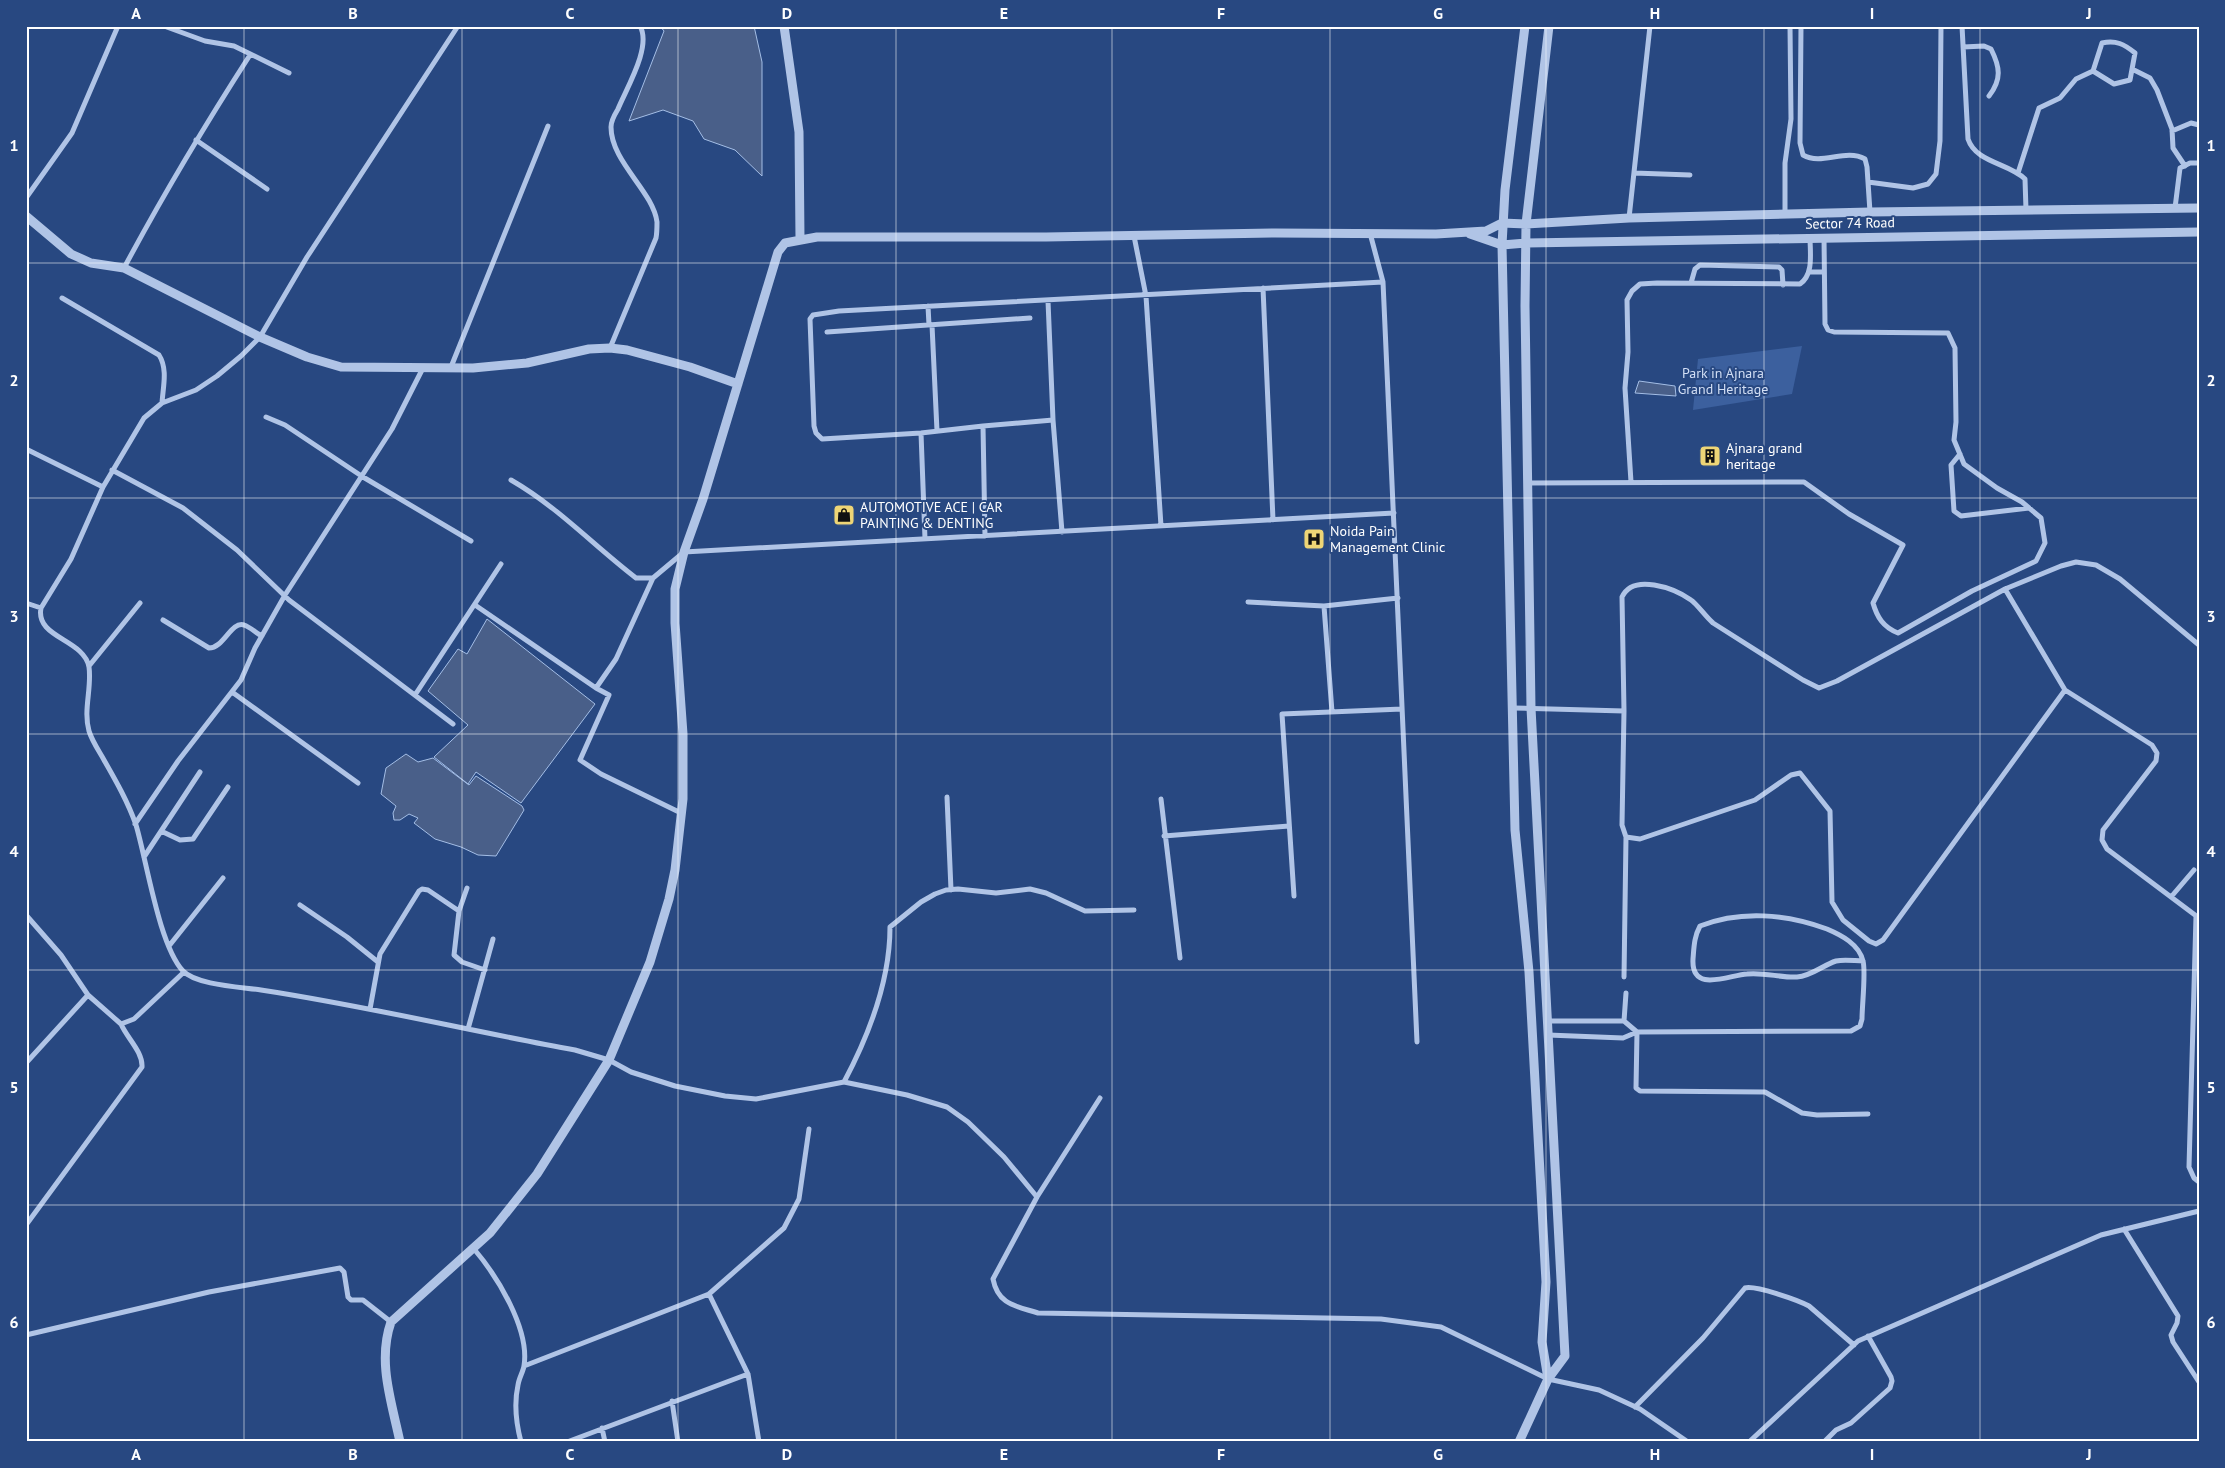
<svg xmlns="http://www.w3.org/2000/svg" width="2225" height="1468" viewBox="0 0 2225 1468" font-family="'PT Sans',sans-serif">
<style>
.green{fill:#3c609e}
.water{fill:#495f89;stroke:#a4bee6}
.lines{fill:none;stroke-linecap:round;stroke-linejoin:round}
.minor{stroke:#b0c4e6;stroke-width:5}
.tertiary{stroke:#b0c4e6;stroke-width:9}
.grid{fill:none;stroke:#fff;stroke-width:1;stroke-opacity:0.55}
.labels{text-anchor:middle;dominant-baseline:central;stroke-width:4;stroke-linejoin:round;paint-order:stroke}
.street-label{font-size:14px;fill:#fff;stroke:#284881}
.park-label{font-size:14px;fill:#d3dff5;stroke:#284881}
.poi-label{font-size:14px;fill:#fff;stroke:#284881;text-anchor:start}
.neatline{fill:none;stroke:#fff;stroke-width:2}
.grid-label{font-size:16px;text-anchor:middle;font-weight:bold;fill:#fff}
</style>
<rect width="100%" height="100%" fill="#284881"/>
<!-- green -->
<path class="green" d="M1802,346L1792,394L1693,410L1698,359Z"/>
<!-- water -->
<path class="water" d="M660,26H754L762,62V176L735,150L704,139L693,121L663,110L629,121L664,31Z
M1639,381L1675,386L1676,396L1635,393Z
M487,619L595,704L521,803L476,772L468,784L434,757L468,725L428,691L458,649L467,654Z
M406,754L418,762L433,758L469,785L476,776L522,806L524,810L496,856L478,855L461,847L435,839L414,823L418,818L409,814L400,820H394L393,813L396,806L381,794L386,768Z"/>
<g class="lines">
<!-- minor -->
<path class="minor" d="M164,26L205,41L234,46L289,73
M458,26L307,257L260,337L241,356L217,376L196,390L162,403L144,418L103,487L71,559L41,608C35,638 84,639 89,667C92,688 83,710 89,731C92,741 99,751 104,760C116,781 128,802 136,825C147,862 159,945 183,971C196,985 242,987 261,990C367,1006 470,1031 575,1050L609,1060L631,1072L675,1086L725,1096L756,1099L844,1082L907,1095L947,1107L968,1122L1004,1157L1037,1197
M1801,26L1800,143L1803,155C1822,166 1845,148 1865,159L1867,167L1870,212
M1962,26L1968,139C1976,163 2009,163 2025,179L2026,210
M1963,47L1984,46L1991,49C2000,67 2002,79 1989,96
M2132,69L2150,78L2157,90L2172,129L2173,148L2185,166
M2172,131L2191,123L2199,125
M196,140L267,189
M1634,173L1690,175
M2018,173L2039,108L2060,98L2076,79L2093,71L2114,84L2130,80L2135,53C2124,44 2116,40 2102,43L2093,71
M1868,182L1913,188L1928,184L1936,174L1940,141L1941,26
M26,198L72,133L118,26
M2175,208L2180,168L2190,163H2199
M1785,213V163L1791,119L1790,26
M1629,218L1650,26
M1370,233L1383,282L1417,1042
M1134,236L1146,296L1161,526
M124,268C163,195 205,125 250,55
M1809,272H1824
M1691,283L1695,269L1700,265L1779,267L1782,270L1783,285
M1263,288L1273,520
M62,298L159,355C168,369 163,387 162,403
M1048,301L1053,420L1062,532
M928,306L929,325
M932,325L937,431
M827,332L1030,318
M610,348L656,238C657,233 657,227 657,222C653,191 611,162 611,127C611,120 615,114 618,109C626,89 652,47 640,26
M451,367L548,126
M266,417L285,425L363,477L471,541
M1053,420L983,426L921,433L822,439L816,433L814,426L810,319L813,315L839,311L1383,282
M983,426L985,536
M921,433L925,539
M26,449L103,487
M1960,454L1951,465L1954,511L1961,516L2029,508
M112,470L183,508L237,550L289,600L453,724
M511,480C558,507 594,546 636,578H653L684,552L1394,513
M1631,482L1625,388L1628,352L1627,300L1632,291L1640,284L1657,283L1800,284C1814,274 1810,253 1810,237
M1527,483L1804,482L1849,514L1903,545L1873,603C1877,617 1883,627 1898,633L1972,591L2036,561L2045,543L2041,518L2022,502L1997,488L1964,464L1954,440L1956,422L1955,348L1948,333L1834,332L1828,330L1825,324L1824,237
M2005,589L2065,690L2152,745L2157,753L2156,761L2103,830L2102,840L2107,849L2199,918
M1248,602L1324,606
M26,603L41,608
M475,605L596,688L616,659L653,578
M163,620L209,648C224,648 231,621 244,625C250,627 256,633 262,636
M89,666L140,603
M596,688L609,695L580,760L601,774L681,813
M2065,690L1883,940L1876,944L1869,941L1843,920L1832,902L1830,811L1800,773L1791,775L1755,800L1640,839L1626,837L1622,825L1624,711L1622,597C1633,573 1674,588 1691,600C1697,604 1705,616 1713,623L1803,680L1819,688L1837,681L2005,589L2061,566L2076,562L2096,565L2120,579L2199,645
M232,692L358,783
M415,695L501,564
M1513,708L1624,711
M1332,712L1324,606L1398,598
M947,797L951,890
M1161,799L1180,958
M135,824L178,761L241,680L255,648L285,595L392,429L423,368
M161,831L180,840L193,839L228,787
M1164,836L1289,826
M144,857L200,772
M467,888L459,911L454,955L462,962L485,970
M1294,896L1282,714L1402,709
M2171,897L2194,870
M300,905L347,937L378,962
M26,915L61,955L88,995L121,1024L134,1019L184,972
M2196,916L2189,1167L2194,1178L2199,1182
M169,946L223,878
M1624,977L1626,837
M370,1009L380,954L419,891L422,889L428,890L459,911
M1547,1021H1624L1637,1032
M1624,1021L1626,993
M468,1029L493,939
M1637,1032L1636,1088L1640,1091L1765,1092L1802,1113L1817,1115L1868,1114
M1548,1035L1623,1038L1637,1032L1851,1031L1860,1026L1862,1019C1862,1006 1866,971 1863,961C1859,944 1841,935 1827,929C1786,914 1741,910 1700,926C1694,937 1694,947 1693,959C1691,994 1729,975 1747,974C1764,972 1781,978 1797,977C1812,976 1823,965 1836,961C1845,959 1855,961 1863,961
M26,1063L88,995
M844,1082C869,1035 890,981 890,927L921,902L935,894L946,890L958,889L996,893L1030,889L1046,893L1085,911L1134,910
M1100,1098L1037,1197L993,1279C998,1305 1016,1306 1038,1313L1381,1319L1441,1327L1548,1379L1599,1390L1640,1409L1688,1442
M26,1225L142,1067C143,1052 127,1038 121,1024
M2124,1229L2178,1316L2177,1323L2171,1335L2173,1342L2199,1382
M474,1249C497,1276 530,1329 524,1366C523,1372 519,1378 518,1385C514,1403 516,1423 521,1442
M26,1335L209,1292L340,1268L344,1272L348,1297L351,1300H363L391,1322
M524,1366L709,1294
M672,1401L678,1442
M1635,1407L1703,1338L1745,1288C1755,1285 1798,1300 1809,1306L1854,1345
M602,1428L605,1442
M567,1442L748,1374
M759,1442L748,1374L709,1294L784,1228L799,1199L809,1129
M1749,1442L1858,1341L2101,1235L2199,1211
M1824,1442L1836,1430L1851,1423L1890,1388L1892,1381L1891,1377L1868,1336"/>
<!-- tertiary -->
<path class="tertiary" d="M784,26L799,132L800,239
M1525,26L1505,190L1502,245L1515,830L1529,972L1546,1282L1542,1342L1548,1379
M26,216L71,254L91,263L124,268L260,337L307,357L341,367L473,368L527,363L589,349L610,348L627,350L690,367L738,384
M1470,234L1502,245L1527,243L2199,232
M400,1442C392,1403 377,1362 391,1322L490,1233L537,1174L609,1060L650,962L669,899L675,870L683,799V734L675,623V589L684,552L703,499L778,252L785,243L817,237H1046L1275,233L1436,234L1486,231L1502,223L1526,224L1629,218L1870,212L2199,208
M1519,1442L1548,1379L1565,1356L1531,708L1525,306L1526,224L1549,26"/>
</g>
<!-- grid -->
<path class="grid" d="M244,26V1442M462,26V1442M678,26V1442M896,26V1442M1112,26V1442M1330,26V1442M1546,26V1442M1764,26V1442M1980,26V1442M26,263H2199M26,498H2199M26,734H2199M26,970H2199M26,1205H2199"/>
<!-- icons -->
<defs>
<g id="building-square" transform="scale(1.125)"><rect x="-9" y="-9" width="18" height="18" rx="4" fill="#eed576" stroke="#284881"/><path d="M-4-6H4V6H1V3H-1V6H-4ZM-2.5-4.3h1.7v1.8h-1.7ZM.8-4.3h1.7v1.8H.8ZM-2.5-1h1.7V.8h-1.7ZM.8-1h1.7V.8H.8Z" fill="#111"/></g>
<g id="shop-square" transform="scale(1.125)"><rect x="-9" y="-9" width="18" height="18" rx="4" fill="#eed576" stroke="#284881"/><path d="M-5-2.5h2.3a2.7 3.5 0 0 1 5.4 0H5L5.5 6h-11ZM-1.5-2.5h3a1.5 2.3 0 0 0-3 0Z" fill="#111"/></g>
<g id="hospital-square" transform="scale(1.125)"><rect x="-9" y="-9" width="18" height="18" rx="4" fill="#eed576" stroke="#284881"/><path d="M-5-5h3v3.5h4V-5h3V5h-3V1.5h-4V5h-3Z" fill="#111"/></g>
</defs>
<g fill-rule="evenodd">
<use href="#building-square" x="1710" y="456"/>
<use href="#shop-square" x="844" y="515"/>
<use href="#hospital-square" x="1314" y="539"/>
</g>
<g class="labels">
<!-- street labels -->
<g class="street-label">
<text transform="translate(1850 223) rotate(-1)">Sector 74 Road</text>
</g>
<!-- park labels -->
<g class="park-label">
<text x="1723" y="373">Park in Ajnara<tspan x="1723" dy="16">Grand Heritage</tspan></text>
</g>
<!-- poi labels -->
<g class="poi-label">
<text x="1726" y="448">Ajnara grand<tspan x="1726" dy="16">heritage</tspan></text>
<text x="860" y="507">AUTOMOTIVE ACE | CAR<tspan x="860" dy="16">PAINTING &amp; DENTING</tspan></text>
<text x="1330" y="531">Noida Pain<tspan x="1330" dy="16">Management Clinic</tspan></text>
</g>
</g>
<!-- border -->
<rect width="2225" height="1468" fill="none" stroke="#284881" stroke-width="55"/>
<rect x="28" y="28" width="2170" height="1412" class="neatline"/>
<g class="grid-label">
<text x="136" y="19">A</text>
<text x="353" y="19">B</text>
<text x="570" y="19">C</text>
<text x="787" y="19">D</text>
<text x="1004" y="19">E</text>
<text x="1221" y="19">F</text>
<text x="1438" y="19">G</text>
<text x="1655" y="19">H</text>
<text x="1872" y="19">I</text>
<text x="2089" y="19">J</text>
<text x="14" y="151">1</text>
<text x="2211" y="151">1</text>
<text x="14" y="386">2</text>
<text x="2211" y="386">2</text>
<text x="14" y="622">3</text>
<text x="2211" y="622">3</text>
<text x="14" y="857">4</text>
<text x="2211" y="857">4</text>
<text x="14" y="1093">5</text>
<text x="2211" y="1093">5</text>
<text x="14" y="1328">6</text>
<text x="2211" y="1328">6</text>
<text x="136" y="1460">A</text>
<text x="353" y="1460">B</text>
<text x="570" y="1460">C</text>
<text x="787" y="1460">D</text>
<text x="1004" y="1460">E</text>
<text x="1221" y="1460">F</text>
<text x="1438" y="1460">G</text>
<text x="1655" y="1460">H</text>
<text x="1872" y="1460">I</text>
<text x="2089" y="1460">J</text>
</g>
</svg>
